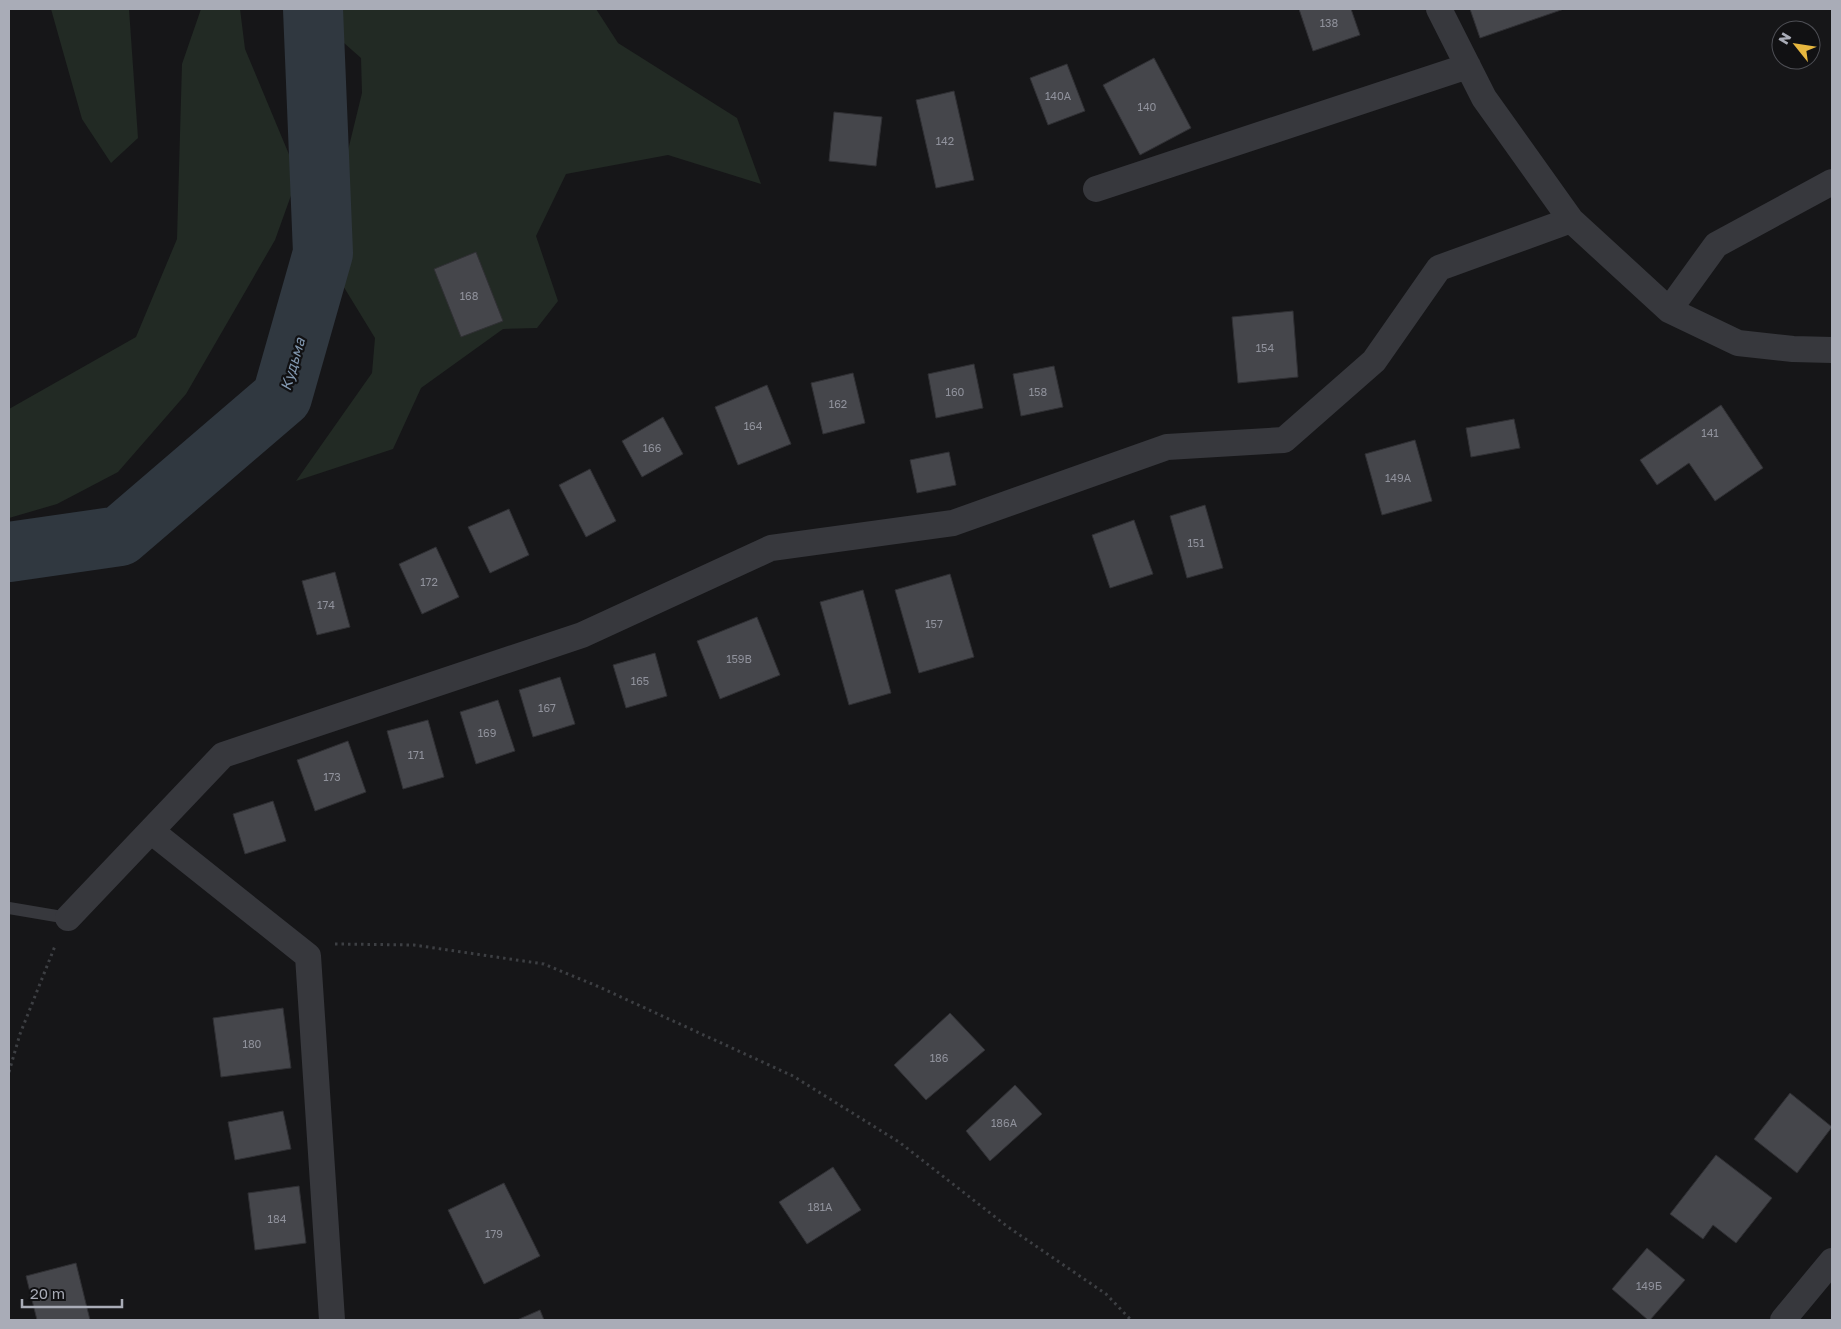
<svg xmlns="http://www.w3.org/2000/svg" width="1841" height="1329" viewBox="0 0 1841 1329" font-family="'Golos Text',sans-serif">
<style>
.green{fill:#222a24}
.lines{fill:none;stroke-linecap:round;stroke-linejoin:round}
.river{stroke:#303840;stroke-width:60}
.building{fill:#45464b;stroke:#303034}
.path{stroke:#3d3f43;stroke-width:3;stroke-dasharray:2.5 4;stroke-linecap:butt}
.lane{stroke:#37383d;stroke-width:12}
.street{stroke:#37383d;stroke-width:26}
.labels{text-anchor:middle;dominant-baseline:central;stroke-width:4.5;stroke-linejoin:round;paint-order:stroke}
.number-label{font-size:11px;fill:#90929c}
.water-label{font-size:15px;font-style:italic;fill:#8298b0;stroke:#111113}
</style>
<rect width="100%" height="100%" fill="#161618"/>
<!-- green -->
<path class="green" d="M51,9H129L138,138L111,163L82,119Z
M201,9H240L245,49L298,176L275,240L186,394L118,472L57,504L9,518V409L136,337L177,239L182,64Z
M336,9H596L618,43L737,118L761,184L668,155L566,174L536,236L558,301L537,328L503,329L421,388L393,449L296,481L372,373L375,338L323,253L362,93L361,58L335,35Z"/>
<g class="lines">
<!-- river -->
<path class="river" d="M9,552L120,536L282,397L323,253L313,9"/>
</g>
<!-- building -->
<path class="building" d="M1299,9H1351L1360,35L1313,51Z
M1470,9H1564L1480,38Z
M1154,58L1191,128L1140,155L1103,85Z
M1067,64L1085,111L1048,125L1030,78Z
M954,91L974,180L936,188L916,100Z
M834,112L882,117L876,166L829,161Z
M476,252L503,321L461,337L434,269Z
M1293,311L1298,377L1238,383L1232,317Z
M974,364L983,408L936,418L928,374Z
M1054,366L1063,407L1021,416L1013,374Z
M853,373L865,423L823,434L811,383Z
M767,385L791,444L738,465L715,407Z
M1721,405L1763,468L1715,501L1689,463L1657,485L1640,460Z
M663,417L683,454L642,477L622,441Z
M1514,419L1520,448L1471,457L1466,428Z
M1415,440L1432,501L1382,515L1365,454Z
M949,452L956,485L917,493L910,460Z
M590,469L616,521L586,537L559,485Z
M1205,505L1223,568L1187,578L1170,516Z
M509,509L529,555L490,573L468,527Z
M1134,520L1153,574L1110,588L1092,535Z
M436,547L459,597L422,614L399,564Z
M335,572L350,627L317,635L302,581Z
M950,574L974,657L919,673L895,590Z
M863,590L891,693L849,705L820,602Z
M757,617L780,675L720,699L697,641Z
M655,653L667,696L626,708L613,665Z
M560,677L575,724L533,737L519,690Z
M498,700L515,751L476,764L460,712Z
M428,720L444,777L403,789L387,731Z
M348,741L366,792L315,811L297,760Z
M273,801L286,841L245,854L233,814Z
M283,1008L291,1068L221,1077L213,1018Z
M950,1013L985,1050L926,1100L894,1065Z
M1015,1085L1042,1114L990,1161L966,1131Z
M1790,1093L1832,1127L1797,1173L1754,1139Z
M283,1111L291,1149L235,1160L228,1122Z
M1716,1155L1772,1198L1736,1243L1713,1225L1703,1239L1670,1214Z
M833,1167L861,1210L807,1244L779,1202Z
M504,1183L540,1256L484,1284L448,1210Z
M299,1186L306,1243L255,1250L248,1193Z
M1647,1248L1685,1280L1650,1320H1648L1612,1289Z
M76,1263L90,1320H37L26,1276Z
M540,1310L544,1320H517Z"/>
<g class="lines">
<!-- path -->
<path class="path" d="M335,944L414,945L544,964L597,986L793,1076L899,1142L1008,1227L1106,1294L1131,1320
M9,1072L20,1034L55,946"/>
<!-- lane -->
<path class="lane" d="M9,908L68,918"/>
<!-- street -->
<path class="street" d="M1439,9L1484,98L1571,220L1669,310
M1832,182L1716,245L1669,310L1738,343L1793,349L1832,350
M1096,189L1468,66
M151,831L308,956L332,1320
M68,918L223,755L582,635L771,548L953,523L1167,447L1284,440L1374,361L1439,268L1571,220
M1783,1320L1832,1261"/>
</g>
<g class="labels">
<!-- number labels -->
<g class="number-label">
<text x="1329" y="22">138</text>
<text x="1058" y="95">140А</text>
<text x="1147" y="106">140</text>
<text x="945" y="140">142</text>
<text x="469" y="295">168</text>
<text x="1265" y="347">154</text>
<text x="955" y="391">160</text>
<text x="1038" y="391">158</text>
<text x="838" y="403">162</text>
<text x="753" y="425">164</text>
<text x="1710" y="432">141</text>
<text x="652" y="447">166</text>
<text x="1398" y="477">149А</text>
<text x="1196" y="542">151</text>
<text x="429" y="581">172</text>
<text x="326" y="604">174</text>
<text x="934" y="623">157</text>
<text x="739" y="658">159В</text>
<text x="640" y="680">165</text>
<text x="547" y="707">167</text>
<text x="487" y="732">169</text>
<text x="416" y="754">171</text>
<text x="332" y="776">173</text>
<text x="252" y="1043">180</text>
<text x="939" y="1057">186</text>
<text x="1004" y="1122">186А</text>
<text x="820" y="1206">181А</text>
<text x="277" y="1218">184</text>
<text x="494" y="1233">179</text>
<text x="1649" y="1285">149Б</text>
</g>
<!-- water labels -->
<g class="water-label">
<text transform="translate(292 364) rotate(-74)">Кудьма</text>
</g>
</g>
<!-- border -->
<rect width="1841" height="1329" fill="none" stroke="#a9acb7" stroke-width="20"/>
<!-- north arrow -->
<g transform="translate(1796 45) rotate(300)"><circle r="24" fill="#111113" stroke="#4e4f55"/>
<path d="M0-4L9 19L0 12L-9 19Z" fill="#e7b73f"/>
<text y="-8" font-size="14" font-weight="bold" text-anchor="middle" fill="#a9acb7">N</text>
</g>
<!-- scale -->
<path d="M22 1299v8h100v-8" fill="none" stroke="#a9acb7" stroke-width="2.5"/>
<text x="30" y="1299" font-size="15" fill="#a9acb7" stroke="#111113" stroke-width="4" paint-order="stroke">20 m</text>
</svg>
